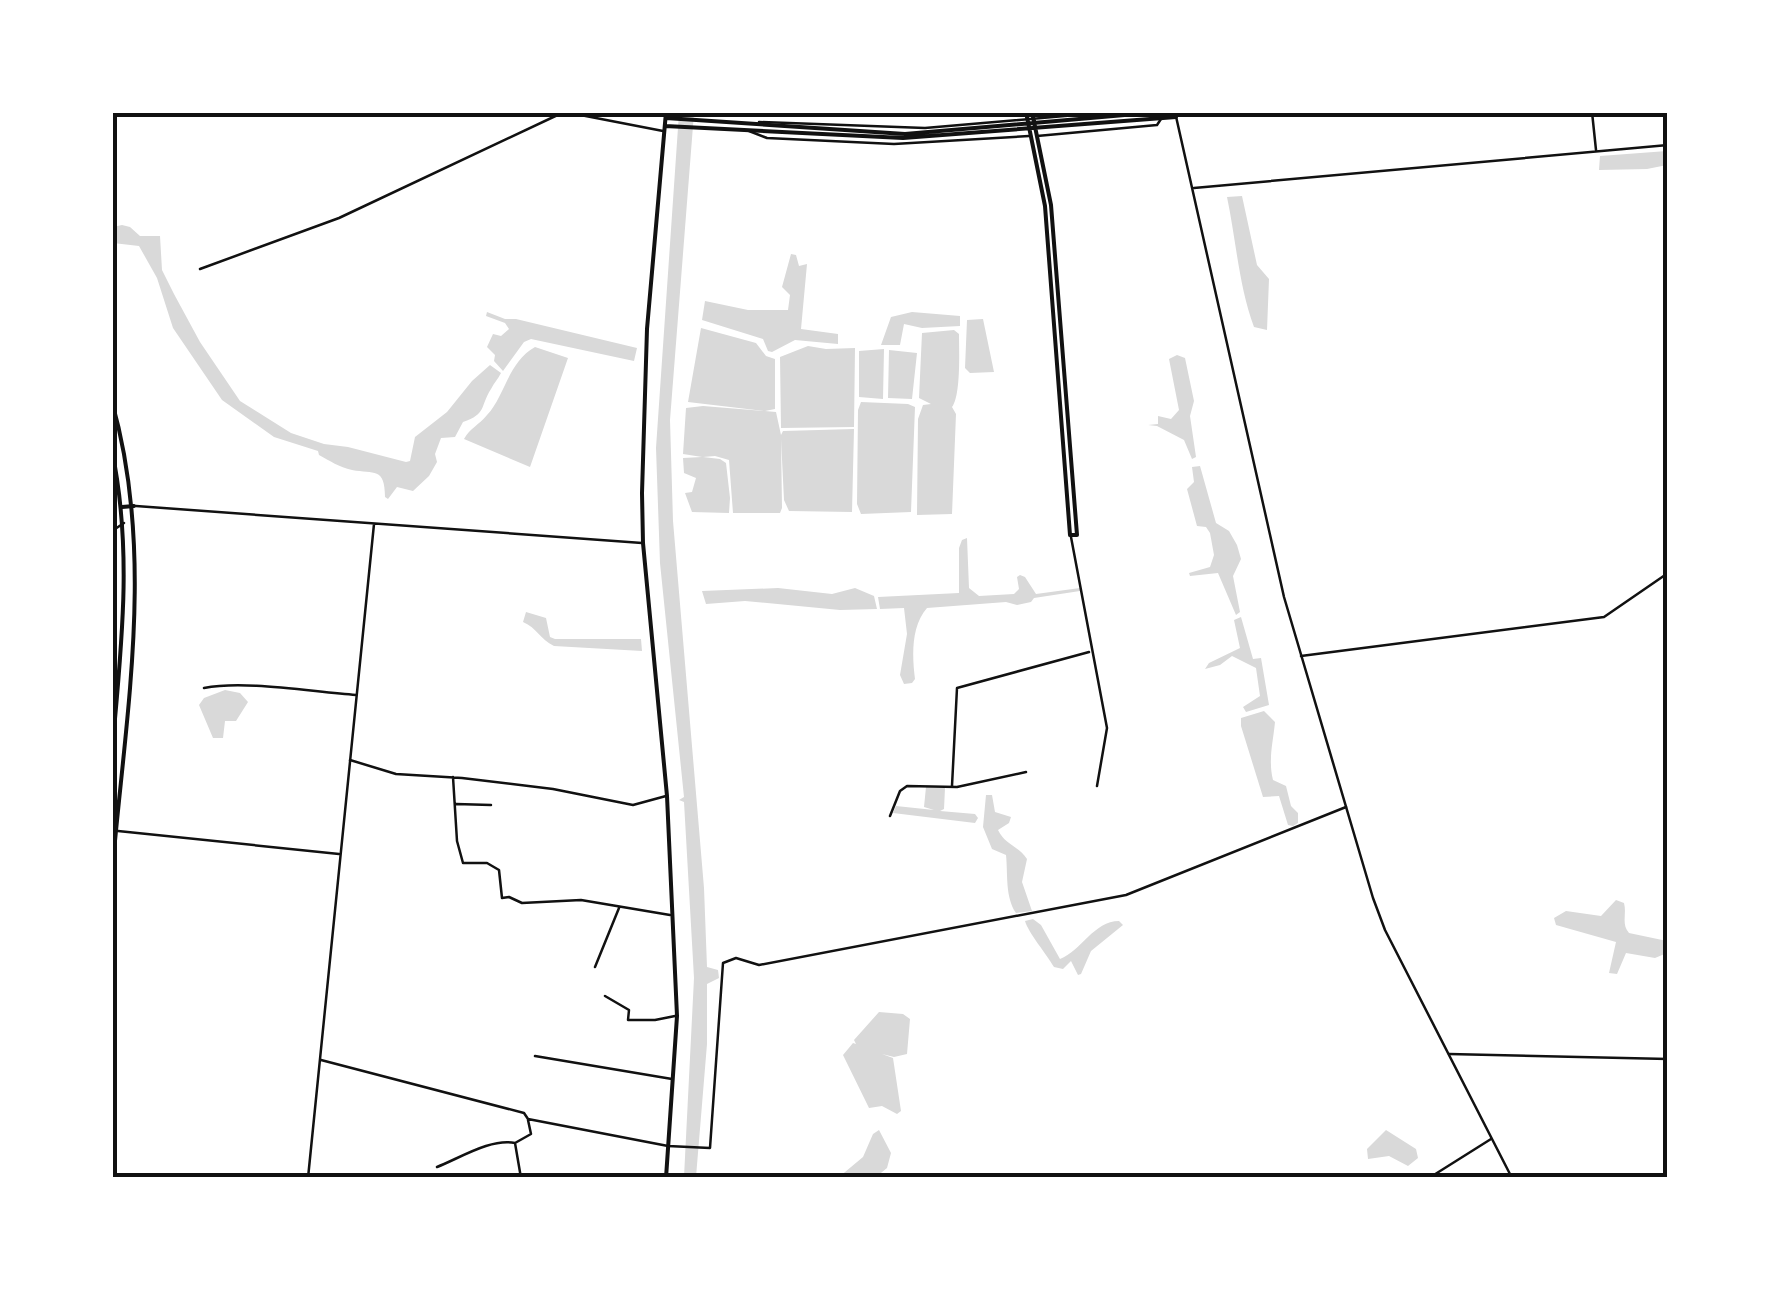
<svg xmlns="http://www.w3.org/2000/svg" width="1780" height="1290" viewBox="0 0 1780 1290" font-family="'IBM Plex Sans',sans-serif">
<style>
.water{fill:#d9d9d9}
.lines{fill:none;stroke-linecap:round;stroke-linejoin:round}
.minor{stroke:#111;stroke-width:2.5}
.tertiary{stroke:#111;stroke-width:2.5}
.secondary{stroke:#111;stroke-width:4}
.primary{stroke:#111;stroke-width:4}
.neatline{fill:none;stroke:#111;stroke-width:4}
</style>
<rect width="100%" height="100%" fill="#fff"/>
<!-- water -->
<path class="water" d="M679,113H694L670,420L673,521L704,888L707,967L718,970L719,978L707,984V1044L696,1177H684L694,978L684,802L679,800L684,797L660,563L656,448Z
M1667,151V165L1647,169L1599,170L1600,156Z
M1242,196L1257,265L1269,279L1267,330L1254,327C1239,287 1236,240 1227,197Z
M122,225L130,227L140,236H160L162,270L174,294L200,342L240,401L291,433L324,444L348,447L406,462L410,461L415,437L447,412L472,381L490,365L501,373C498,379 494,383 491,389C480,406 487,414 463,422L455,437L441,438L435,454L437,462L429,476L413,491L397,487L388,499L385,497C385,467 374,474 352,470C339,467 330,461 319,455L318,451L274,437L222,400L173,328L157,278L139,246L113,243V227Z
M791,254L796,255L799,266L807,264L801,329L838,334V344L795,340L772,352L768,351L763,339L702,320L705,301L748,310H788L790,295L782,287Z
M487,312L505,319H516L637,348L634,361L531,339L524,342L503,371L494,361L495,355L487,347L493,334L501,336L509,329L505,323L486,316Z
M912,312L960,316V326L922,328L904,324L900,345H881L891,317Z
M983,319L994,372L970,373L965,368L967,320Z
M701,328L756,343L766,356L775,359V409L765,411L688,402Z
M954,330L959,334C959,351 961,395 952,407L956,414L952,514L917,515L918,419L923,405L931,404L919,398L922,333Z
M808,346L826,349L855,348L854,427L781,428L780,357Z
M535,347L568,358L530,467L464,439C470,428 479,425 487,415C505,396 508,362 535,347Z
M884,349L883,399L859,397V351Z
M889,350L917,353L912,399L888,398Z
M1177,355L1185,358L1194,401L1190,416L1196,457L1192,459L1184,440L1157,426L1148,425L1158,424V416L1171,419L1179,410L1169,359Z
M861,402L908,404L915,407L911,512L861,514L857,504L858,410Z
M703,406L776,412L781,435L783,431L854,429L852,512L789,511L784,500L781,439L782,508L780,513H733L729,460L715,456L703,457L720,459L726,463L730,498L729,513L692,512L685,493L692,492L696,478L684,473L683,458L702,457L683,454L686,408Z
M1200,466L1216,523L1229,531L1237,545L1241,559L1233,576L1240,612L1236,615L1218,573L1190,576L1189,573L1210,567L1214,555L1210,533L1206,527L1197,526L1187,489L1194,482L1192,467Z
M967,538L969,588L979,596L1014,594L1019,589L1017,577L1020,575L1025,577L1036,594L1080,588V591L1034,598L1031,602L1017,605L1006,602L927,608C911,626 912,656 915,679L912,683L904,684L900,675L907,634L904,608L880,609L878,597L959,593V548L962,540Z
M778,588L832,594L855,588L874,596L877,609L840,610L745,601L706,604L702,591Z
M526,612L546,618L550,637L555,639H641L642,651L554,646C540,639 537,628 523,622Z
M1241,617L1253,659L1261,658L1269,705L1246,712L1243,707L1260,696L1256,668L1232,656L1220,665L1205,669L1209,663L1240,648L1234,620Z
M225,690L240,693L248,702L236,721H225L223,738H213L199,705L204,698Z
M1264,711L1275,722C1273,743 1268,760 1273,780L1286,786L1291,806L1298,813V823L1293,826L1288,825L1279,796L1263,797L1241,726V718Z
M926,787L945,788L944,809L940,811L975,814L978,818L975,823L893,813L896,806L934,810L924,807Z
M986,795H992L995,812L1011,817L1009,823L998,830C1005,845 1019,846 1027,859L1022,882L1032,911L1016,913C1005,897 1008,874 1006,855L992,849L983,827Z
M1616,900L1624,903C1627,914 1621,924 1629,933L1667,941V953L1655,958L1626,953L1617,974L1609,973L1616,942L1556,925L1554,918L1566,911L1601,916Z
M1033,919L1041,925L1060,959C1081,951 1094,921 1119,921L1123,925L1091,951L1081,974L1078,975L1071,961L1063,969L1054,967C1047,955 1028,932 1025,921Z
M879,1012L903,1014L910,1019L907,1054L894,1057L882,1054L893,1058L901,1111L897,1114L882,1106L869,1108L843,1055L853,1043L856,1044L854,1040Z
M879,1130L891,1153L887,1168L876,1177H839L863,1157L873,1134Z
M1386,1130L1416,1149L1418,1158L1408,1166L1389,1156L1368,1159L1367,1149Z"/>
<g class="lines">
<!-- minor -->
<path class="minor" d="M565,112L663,131
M1592,112L1596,150
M1194,188L1668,145
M200,269L339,218L564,112
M112,531L124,523
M1071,537L1107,728L1097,786
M1301,656L1604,617L1668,573
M204,688C245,680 312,692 356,695
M350,760L396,774L462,778L553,789L633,805L666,796
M453,777L457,841L463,863H487L499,870L502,898L509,897L522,903L581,900L670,915
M952,786L957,688L1089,652
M456,804L491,805
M890,816L900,791L907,786L957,787L1026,772
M118,831L339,854
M595,967L619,908
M605,996L629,1010L628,1020H655L675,1016
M1449,1054L1668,1059
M535,1056L672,1079
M321,1060L524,1113L528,1119L668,1146L710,1148L723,963L736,958L759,965L1126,895L1346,807
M437,1167C460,1158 491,1138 515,1143
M521,1178L515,1143L531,1134L528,1120
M1429,1178L1491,1139"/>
<!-- tertiary -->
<path class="tertiary" d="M1175,112L1284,597L1373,898L1385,930L1512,1178
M759,122L925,128L1111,112
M749,131L767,138L894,144L1029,136
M1037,136L1157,125L1161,119
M136,506L642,543
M308,1178L374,524"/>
<!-- secondary -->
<path class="secondary" d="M1026,112L1045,206L1070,535H1077
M1032,112L1051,205L1077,535
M666,118L905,134L1159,112
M665,126L903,138L1176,117
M122,507L134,506
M666,1178L677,1016L667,796L643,543L642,493L647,329L666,112"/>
<!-- primary -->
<path class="primary" d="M112,402C156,557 125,717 112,874
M112,451C133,552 121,650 112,752"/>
</g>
<!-- border -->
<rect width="1780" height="1290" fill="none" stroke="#ffffff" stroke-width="230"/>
<rect x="115" y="115" width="1550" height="1060" class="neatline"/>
</svg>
